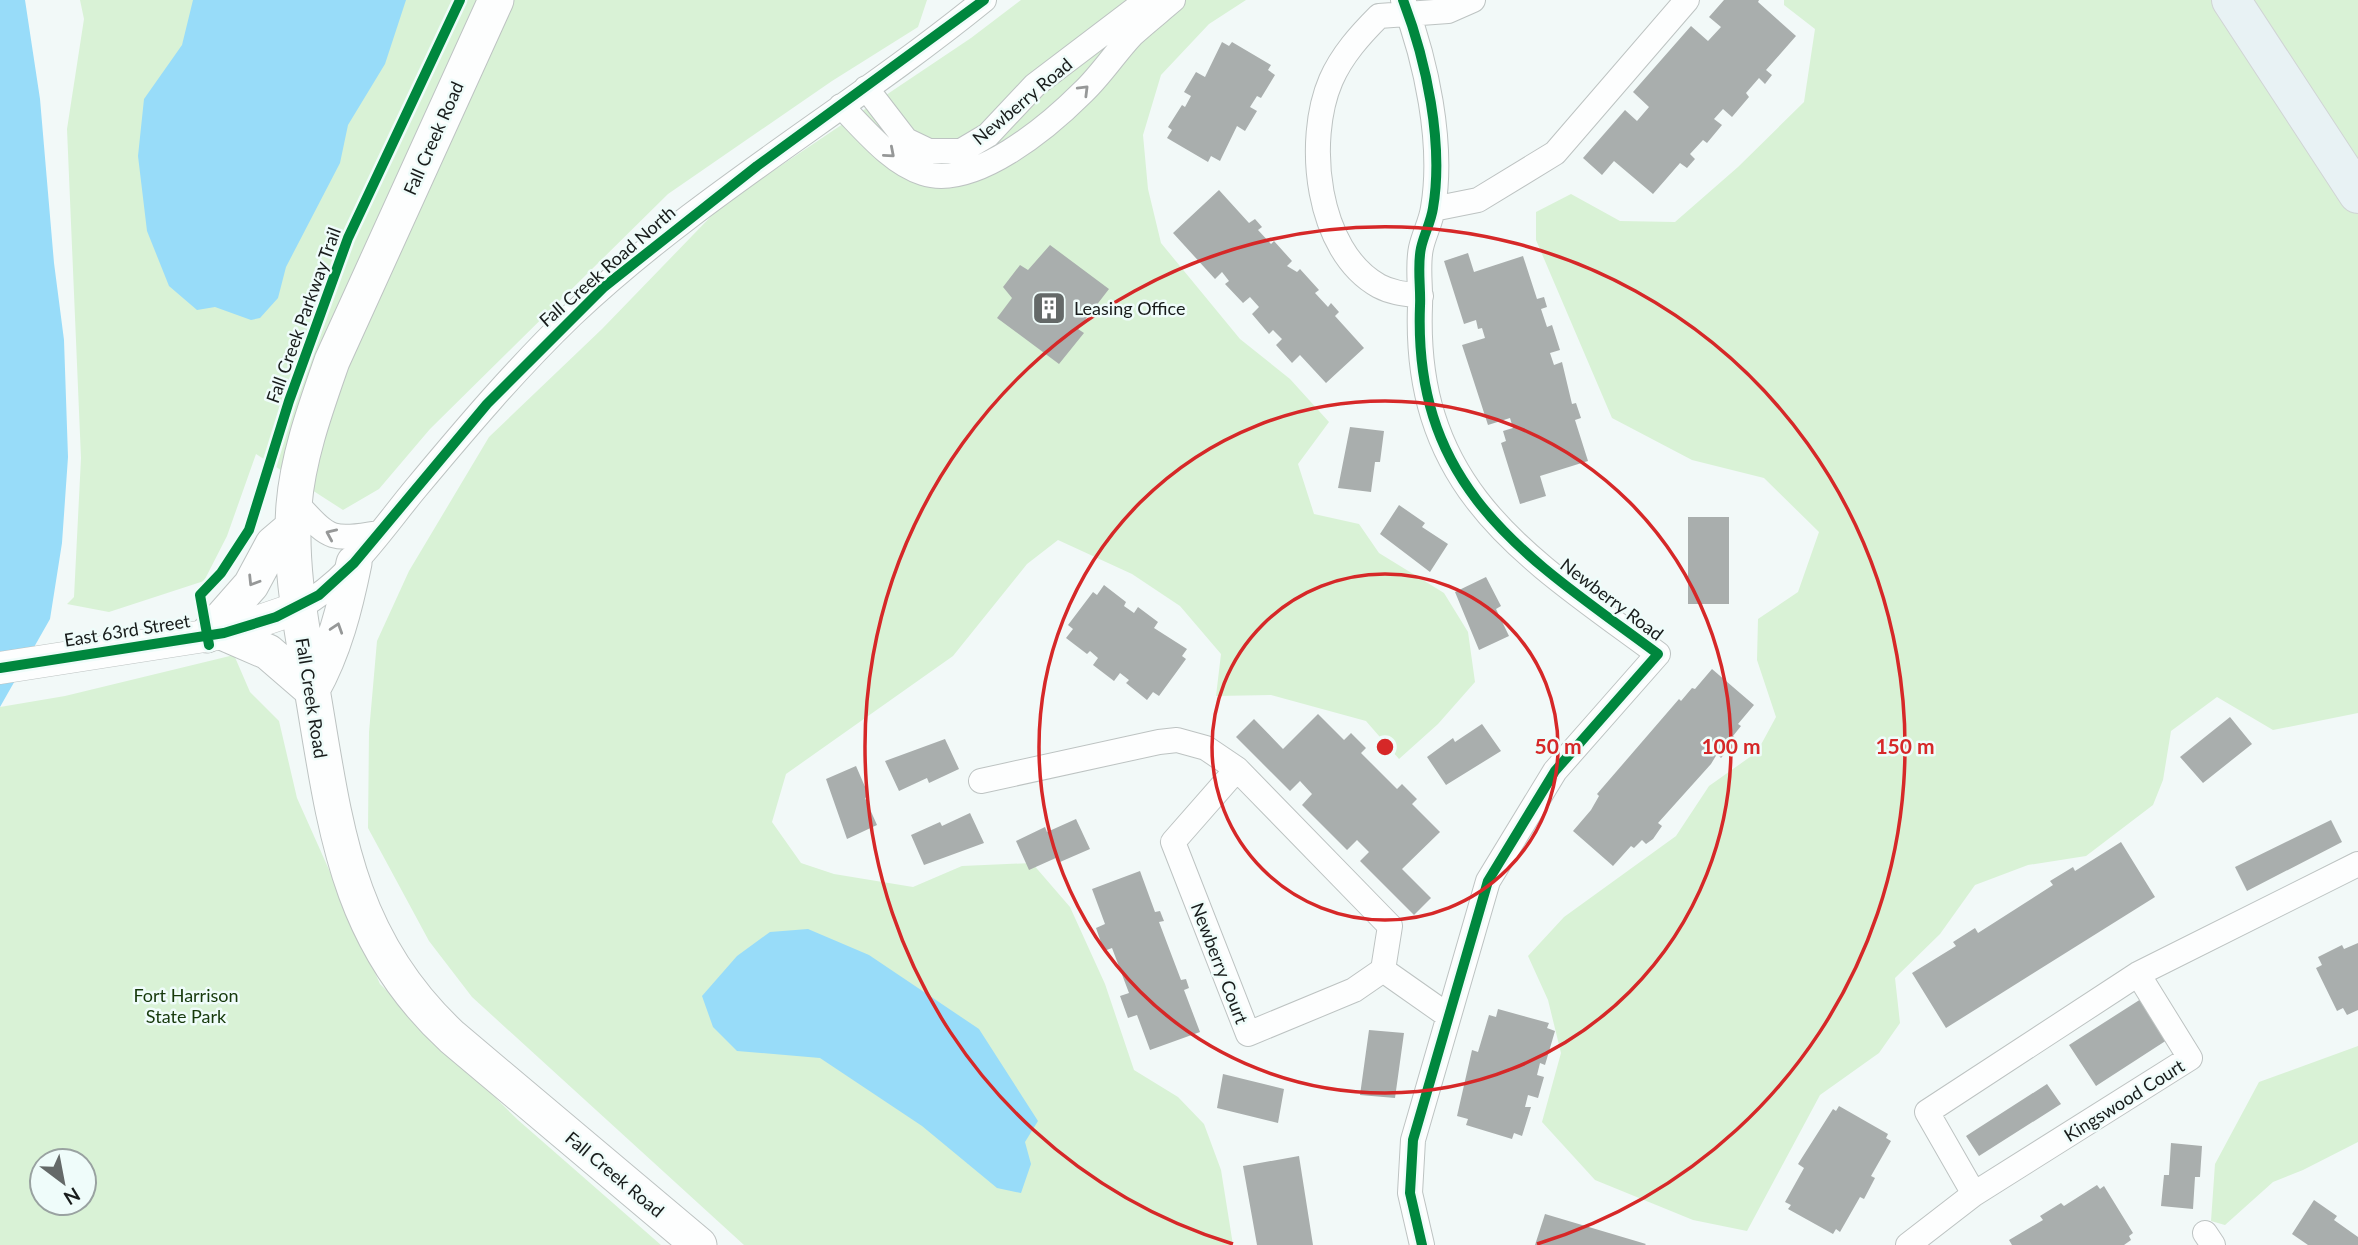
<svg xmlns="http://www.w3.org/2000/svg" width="2358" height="1245" viewBox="0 0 2358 1245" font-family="Lato,sans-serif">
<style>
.green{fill:#d9f2d6;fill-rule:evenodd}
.water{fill:#98dcf9}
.building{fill:#a9aead}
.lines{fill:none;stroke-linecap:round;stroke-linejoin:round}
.minor-casing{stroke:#bdc3c2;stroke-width:26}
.tertiary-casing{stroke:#bdc3c2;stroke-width:33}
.secondary-casing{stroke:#bdc3c2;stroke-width:37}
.primary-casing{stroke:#d0d4d4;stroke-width:40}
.minor{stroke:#fdfefe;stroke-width:24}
.tertiary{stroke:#fdfefe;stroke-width:32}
.secondary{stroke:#fdfefe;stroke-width:35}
.primary{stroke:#e8f2f4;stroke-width:38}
.cycleway-casing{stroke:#effcfa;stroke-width:15}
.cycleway{stroke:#00873e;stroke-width:10}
.oneway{stroke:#969898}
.ring{fill:none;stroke:#d62828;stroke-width:3.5}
.labels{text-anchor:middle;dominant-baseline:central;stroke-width:5;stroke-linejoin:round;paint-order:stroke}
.street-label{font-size:18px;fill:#181c1b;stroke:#effcfa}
.poi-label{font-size:18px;fill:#181c1b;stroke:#effcfa;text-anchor:start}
.park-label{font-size:18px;fill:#16390b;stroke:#effcfa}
.centre{fill:#d62828;stroke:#effcfa;stroke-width:3.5}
.ring-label{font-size:21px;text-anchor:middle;font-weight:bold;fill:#d62828;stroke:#effcfa;stroke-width:5;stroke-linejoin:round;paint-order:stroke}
</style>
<rect width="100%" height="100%" fill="#f2f9f8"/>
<!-- green -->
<path class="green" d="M80,0H927L918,27L832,81L668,194L430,429L379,489L343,510L256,454L227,536L204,581L109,612L67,604L74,597L81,458L67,129L84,19Z
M1021,0H1246L1209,24L1161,75L1143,135L1148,189L1161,243L1240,339L1290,379L1329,422L1298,464L1314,514L1359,524L1379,553L1444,593L1468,632L1475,682L1438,724L1399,759L1366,721L1271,695L1216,696L1221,654L1180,606L1132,574L1058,540L1027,564L953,656L786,774L772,822L801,863L834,874L913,887L962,866L1032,863L1070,907L1105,984L1134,1070L1178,1097L1204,1124L1221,1170L1233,1245H744L472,997L429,941L368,828L369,732L377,641L409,571L489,437L602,329L722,205L971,38Z
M1784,0H2358V713L2273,730L2217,697L2171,731L2163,780L2153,805L2086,856L2028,865L1975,885L1940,934L1895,978L1900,1023L1879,1053L1820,1095L1747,1231L1693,1220L1595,1180L1542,1122L1561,1053L1548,1000L1528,956L1564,917L1676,836L1709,786L1757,752L1776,717L1757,660L1758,619L1798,592L1819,532L1764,478L1692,460L1612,418L1536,240V212L1571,194L1620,221L1675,222L1738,167L1804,102L1815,29L1784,5Z
M234,655L250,692L279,721L297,798L380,984L518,1120L661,1245H0V707L65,696ZM42,1161H84V1203H42Z
M2358,1046V1142L2303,1170L2273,1182L2225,1225L2211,1221L2215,1164L2259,1082Z"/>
<!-- water -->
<path class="water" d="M0,0H25L40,99L54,263L64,340L68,457L62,543L50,619L0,707Z
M193,0H406L385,64L348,125L340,163L286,267L278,298L260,318L251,320L215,307L197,310L169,286L147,231L138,156L144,99L182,45Z
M808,929L869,955L979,1029L1038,1121L1025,1142L1031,1164L1021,1193L997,1188L922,1126L820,1058L737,1051L713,1027L702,996L737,956L770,932Z"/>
<!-- building -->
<path class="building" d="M1724,0H1759L1758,2L1796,36L1766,70L1772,75L1765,84L1759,78L1746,93L1749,97L1732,117L1723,109L1714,119L1722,125L1707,143L1703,140L1690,154L1695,159L1687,168L1680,163L1653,194L1614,161L1602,175L1583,158L1625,110L1637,121L1649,107L1633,92L1691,26L1708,41L1721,27L1709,17Z
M1222,42L1229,46L1232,42L1271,65L1268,70L1275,75L1261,98L1257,96L1250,107L1257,111L1245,131L1237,126L1220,161L1211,156L1208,162L1167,138L1172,130L1168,127L1182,105L1185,107L1191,96L1184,92L1196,72L1205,77Z
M1219,190L1249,223L1255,219L1262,227L1258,230L1271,244L1274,241L1292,261L1287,266L1297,272L1300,269L1319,290L1315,293L1328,307L1331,303L1339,312L1335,316L1364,348L1326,383L1300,355L1292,363L1276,345L1282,339L1273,330L1269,334L1252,314L1259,307L1250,297L1243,303L1225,284L1229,281L1222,272L1215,279L1173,233Z
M1050,245L1109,289L1078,329L1084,333L1059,364L997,318L1012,298L1003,287L1020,265L1028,270Z
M1468,253L1474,272L1523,256L1537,299L1544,297L1547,307L1541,309L1547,327L1552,325L1560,350L1550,353L1554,365L1562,362L1572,404L1576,403L1581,418L1575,420L1588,461L1540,476L1546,496L1520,504L1501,443L1506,441L1503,431L1513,428L1510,418L1488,425L1462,345L1485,338L1482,328L1478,329L1476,320L1464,324L1444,261Z
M1350,427L1384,431L1380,462H1375L1371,492L1338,488Z
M1399,505L1425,523L1422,527L1448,544L1430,572L1380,534Z
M1688,517H1729V604H1688Z
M1486,577L1501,606L1496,609L1509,636L1479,650L1455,592Z
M1104,585L1126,602L1124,606L1134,613L1138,607L1158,622L1154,628L1187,649L1182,656L1186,659L1159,696L1153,692L1147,700L1126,683L1129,680L1120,673L1114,681L1093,665L1098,658L1090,651L1087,654L1066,638L1073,629L1068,625L1093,592L1097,595Z
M1712,669L1754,705L1738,724L1741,726L1733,736L1737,739L1721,758L1717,754L1711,764L1658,823L1662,826L1653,839L1646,844L1642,840L1634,848L1631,846L1613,866L1573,831L1591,810L1599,796L1597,794L1679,699L1681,701L1692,688L1695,689Z
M1318,714L1344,740L1351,733L1366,748L1361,753L1397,789L1402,784L1417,799L1412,804L1440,832L1402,869L1431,898L1414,915L1360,861L1369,852L1357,840L1347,850L1302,805L1312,794L1300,781L1290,791L1236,737L1254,719L1283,749Z
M2230,717L2252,744L2203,783L2180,757Z
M1482,724L1501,751L1446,785L1427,757L1453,738L1455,742Z
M945,739L959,769L929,783L927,778L899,791L885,761Z
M856,766L869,796L865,798L877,825L847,839L826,779Z
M970,813L984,843L924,865L911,835L940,822L942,826Z
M1076,819L1090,849L1060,862L1058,857L1029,870L1016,841L1045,827L1047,832Z
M2331,820L2342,842L2247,891L2235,867Z
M2121,842L2155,897L1946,1028L1912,973L1956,946L1953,942L1975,928L1978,933L2053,885L2050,881L2073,867L2075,871Z
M1140,871L1155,912L1160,911L1164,921L1159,922L1181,980L1186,979L1189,988L1184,990L1200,1032L1150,1050L1137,1015L1128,1018L1120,996L1129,993L1112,948L1104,951L1096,928L1105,924L1092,889Z
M2358,943V1010L2347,1015L2343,1008L2337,1011L2316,968L2322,965L2318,957L2342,945L2344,949Z
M2141,999L2167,1040L2096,1086L2069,1045Z
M1498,1009L1549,1023L1547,1028L1555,1031L1545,1065L1540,1063L1537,1075L1544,1077L1538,1098L1528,1095L1525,1107H1531L1522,1136L1514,1133L1512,1139L1466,1125L1468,1119L1457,1116L1472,1050L1478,1052L1489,1015L1496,1017Z
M1369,1030L1404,1033L1395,1098L1360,1095Z
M1223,1074L1284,1089L1278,1123L1217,1108Z
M2047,1084L2061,1104L1979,1156L1966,1136Z
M1839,1106L1888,1134L1886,1138L1891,1141L1871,1176L1875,1178L1864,1199L1860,1197L1840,1232L1836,1229L1833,1234L1788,1209L1791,1205L1785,1202L1804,1168L1798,1164L1833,1109L1836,1111Z
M2171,1143L2202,1146L2200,1177H2195L2193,1209L2161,1206L2164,1175H2169Z
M1299,1156L1313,1245H1257L1243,1166Z
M2097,1185L2100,1189L2104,1186L2133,1233L2129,1236L2131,1240L2124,1245H2012L2009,1240L2043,1220L2040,1216L2061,1203L2064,1206Z
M2314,1200L2337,1216L2334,1220L2358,1237V1245H2308L2292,1234Z
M1545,1214L1646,1244L1645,1245H1535Z"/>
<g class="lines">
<!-- minor casing -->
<g class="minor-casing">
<path id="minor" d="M1403,0C1426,60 1444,143 1433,208C1431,222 1424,234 1421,248C1417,266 1421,288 1420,306C1413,491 1527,557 1658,654L1555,771L1488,881L1413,1140L1410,1193L1422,1245
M866,88L906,140L929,151H961L988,135L1035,85L1147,0
M841,106C864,129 891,163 923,173C974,190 1049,126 1083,92C1101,75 1115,53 1132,35C1145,23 1159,12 1173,0
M1433,209L1478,200L1555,153L1687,0
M1421,296C1406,294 1392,293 1379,286C1316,251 1305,140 1331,80C1342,55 1360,35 1379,16L1448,11L1473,0
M295,502C330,539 328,541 379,533
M298,608C348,582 381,530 416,488C466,428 516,369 572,315C698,196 850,109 984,0
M981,781L1159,742L1177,740L1206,748L1237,769L1390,926L1383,970L1354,990L1248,1034L1173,842L1237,769
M1383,970L1447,1015
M1974,1194L1927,1112L2138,974L2358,864
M2205,1233L2213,1245
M1908,1245L1974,1194L2190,1058L2138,974"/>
</g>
<!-- tertiary casing -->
<g class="tertiary-casing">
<path id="tertiary" d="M0,668L224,633L298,608"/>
</g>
<!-- secondary casing -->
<g class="secondary-casing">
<path id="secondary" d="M496,0L332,361C316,407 298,456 294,505C289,568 302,628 312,689C335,824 345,938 452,1037L699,1245
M224,633L268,652L312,690
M207,635L251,585L273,544L293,527
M312,690C334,651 345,607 354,563"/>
</g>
<!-- primary casing -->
<g class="primary-casing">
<path id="primary" d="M2231,0L2358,194"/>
</g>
<!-- minor -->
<use href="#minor" class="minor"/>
<!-- tertiary -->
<use href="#tertiary" class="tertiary"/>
<!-- secondary -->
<use href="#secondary" class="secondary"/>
<!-- primary -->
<use href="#primary" class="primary"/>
<!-- cycleway casing -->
<g class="cycleway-casing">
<path id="cycleway" d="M1403,0C1426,60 1444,143 1433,208C1431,222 1424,234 1421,248C1417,266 1421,288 1420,306C1413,491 1527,557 1658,654L1555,771L1488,881L1413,1140L1410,1193L1422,1245
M209,645L200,595L221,573L249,530L289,401L348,238L460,0
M0,668L224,633L276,617L319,595L354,563L487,404L604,287L757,166L984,0"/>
</g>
<!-- cycleway -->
<use href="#cycleway" class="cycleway"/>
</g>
<!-- one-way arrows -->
<defs><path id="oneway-chevron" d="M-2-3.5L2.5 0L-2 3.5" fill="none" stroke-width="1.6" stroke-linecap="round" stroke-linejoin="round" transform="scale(1.75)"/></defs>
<g class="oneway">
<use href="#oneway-chevron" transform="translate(1084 90) rotate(-45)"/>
<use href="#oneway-chevron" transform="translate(890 153) rotate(41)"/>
<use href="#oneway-chevron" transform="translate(331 534) rotate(-156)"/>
<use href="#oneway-chevron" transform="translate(253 581) rotate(122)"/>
<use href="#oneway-chevron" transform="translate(337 628) rotate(-72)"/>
</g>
<!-- distance rings -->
<g class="ring">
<circle cx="1385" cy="747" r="173"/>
<circle cx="1385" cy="747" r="346"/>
<path d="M1233 1244A520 520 0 1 1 1537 1244"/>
</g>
<!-- icons -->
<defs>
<g id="building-square" transform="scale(1.75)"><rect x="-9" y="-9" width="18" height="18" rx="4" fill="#646968" stroke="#effcfa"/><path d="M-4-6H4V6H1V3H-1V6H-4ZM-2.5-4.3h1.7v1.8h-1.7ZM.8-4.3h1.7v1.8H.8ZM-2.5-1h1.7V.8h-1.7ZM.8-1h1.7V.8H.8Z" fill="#fff"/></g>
</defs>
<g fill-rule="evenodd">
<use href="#building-square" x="1049" y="308"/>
</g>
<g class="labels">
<!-- street labels -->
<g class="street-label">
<text transform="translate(1022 101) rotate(-40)">Newberry Road</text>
<text transform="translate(433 138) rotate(-66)">Fall Creek Road</text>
<text transform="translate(607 266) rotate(-41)">Fall Creek Road North</text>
<text transform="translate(303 315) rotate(-70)">Fall Creek Parkway Trail</text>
<text transform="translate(1612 599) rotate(37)">Newberry Road</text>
<text transform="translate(127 630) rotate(-9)">East 63rd Street</text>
<text transform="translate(312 698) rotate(81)">Fall Creek Road</text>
<text transform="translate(1220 963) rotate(69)">Newberry Court</text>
<text transform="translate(2124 1100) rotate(-32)">Kingswood Court</text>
<text transform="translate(615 1174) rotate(40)">Fall Creek Road</text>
</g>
<!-- poi labels -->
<g class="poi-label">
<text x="1074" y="308">Leasing Office</text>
</g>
<!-- park labels -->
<g class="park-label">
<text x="186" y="995">Fort Harrison<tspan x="186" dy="21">State Park</tspan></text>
</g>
</g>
<circle cx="1385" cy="747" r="10" class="centre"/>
<g class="ring-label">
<text x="1558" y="754">50 m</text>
<text x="1731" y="754">100 m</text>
<text x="1905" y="754">150 m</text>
</g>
<!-- north arrow -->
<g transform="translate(63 1182) rotate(148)"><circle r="33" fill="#effcfa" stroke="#99a2a1" stroke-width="2"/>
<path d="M0-5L12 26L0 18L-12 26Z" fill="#646968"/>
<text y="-10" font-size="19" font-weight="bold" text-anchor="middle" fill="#181c1b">N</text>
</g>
</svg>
